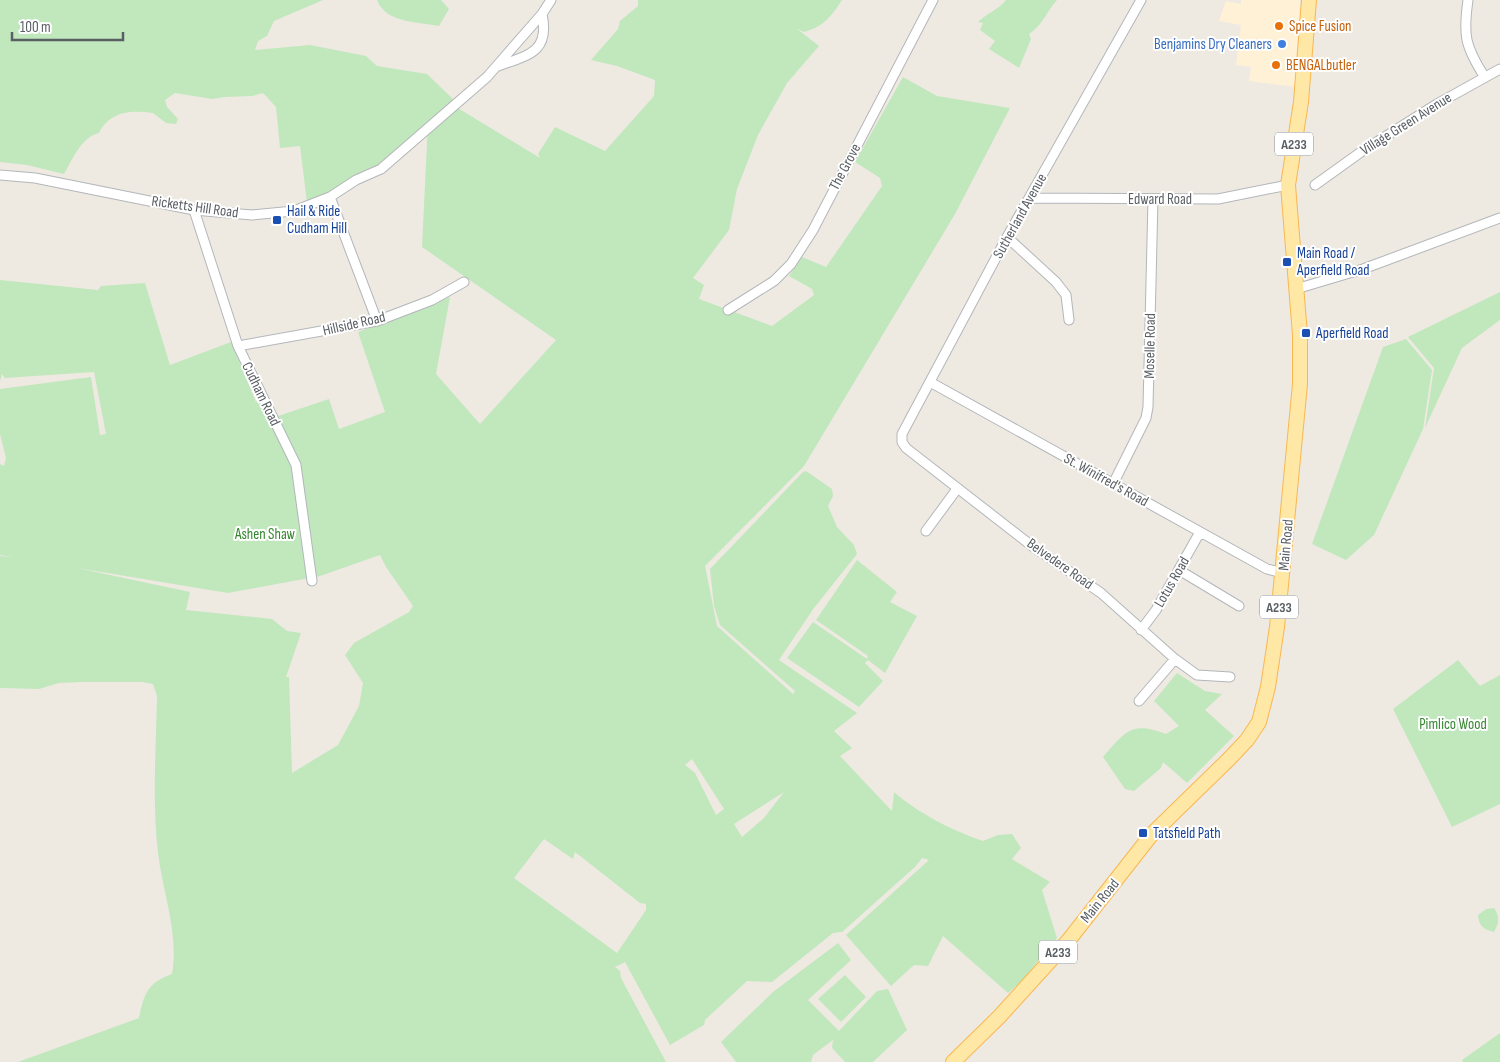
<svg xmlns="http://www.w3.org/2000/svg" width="1500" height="1062" viewBox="0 0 1500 1062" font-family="'Sofia Sans Condensed',sans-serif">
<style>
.commercial{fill:#fff1d6}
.green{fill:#c1e7bd;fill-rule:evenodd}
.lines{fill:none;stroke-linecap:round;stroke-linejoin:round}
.minor-casing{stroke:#b3b6ba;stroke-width:11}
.primary-casing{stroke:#f9b750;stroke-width:16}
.minor{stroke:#fff;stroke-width:9}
.primary{stroke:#ffe7a6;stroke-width:14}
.food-dot{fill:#e8710a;stroke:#fff;stroke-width:2}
.shop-dot{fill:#3f7fe0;stroke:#fff;stroke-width:2}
.transit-dot{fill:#1a4fb4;stroke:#fff;stroke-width:2}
.labels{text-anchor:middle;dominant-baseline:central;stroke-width:4;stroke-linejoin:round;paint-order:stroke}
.shield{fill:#fff;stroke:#8c8f92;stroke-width:1}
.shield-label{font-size:14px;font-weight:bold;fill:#5a5f64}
.food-label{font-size:15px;fill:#c56008;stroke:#fff;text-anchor:start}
.shop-label{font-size:15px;fill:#366cbe;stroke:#fff;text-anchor:end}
.street-label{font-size:15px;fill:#5a5f64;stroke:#fff}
.transit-label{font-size:15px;fill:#164399;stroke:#fff;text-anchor:start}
.park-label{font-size:15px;fill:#35862f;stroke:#fff}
</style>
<rect width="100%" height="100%" fill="#eeeae2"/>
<!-- commercial -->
<path class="commercial" d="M1241,0H1300L1296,87L1249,81L1251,67L1236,65L1241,25L1219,21L1226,1L1241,4Z"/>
<!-- green -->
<path class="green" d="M0,0H323L274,21L267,36L258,41L255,50L310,45L366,56L377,66L427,74L454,100L451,104L540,158L538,154L555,127L605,151L654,96L655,80L617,66L591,60L618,29L620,21L638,6V0H842C832,16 823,27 804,32L796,28L819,46L787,83L758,135L737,189L729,230L693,278L704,285L699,299L772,326L814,295L812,289L789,276L802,257L826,267L882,186L880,178L855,162L903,77L937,96L1010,108L955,214L804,466L705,566L717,626L793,694L795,691L720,625L714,606L710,569L803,472L806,471L832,489L833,496L828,506L837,527L854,545L857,554L814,608L779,660L857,713L834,731L852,748L840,756L892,811L894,792C918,813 953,831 983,841L998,835L1012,834L1021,848L1012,859L1050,882L1042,890L1057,938L1021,982L1008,993L943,936L928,966L914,965L891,986L846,935L929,860L922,858L915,867L842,932L833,933L772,982L747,981L705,1020L704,1025L670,1045L625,962L615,967L620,971L621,978L666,1062H18L139,1018C144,994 147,983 172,974C179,933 163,894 158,853C152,802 156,748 157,696L153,684L142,682H80L59,683L39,689L0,688V556L12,557L0,555V464L4,466L6,458L0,434V389L91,377L100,435L106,434L94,372L5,378L2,374L0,381V280L98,290L101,286L145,283L170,365L231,342L256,402L260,400L291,465L293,472L299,463L278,416L329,399L339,429L385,412L358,332L450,297L436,374L480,424L556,340L422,247L428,122L376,167L307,203L300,146L280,148L276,107L263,93L252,96L225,97L212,99L175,93L165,100L167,107L178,119L176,124L166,123L153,113C131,110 110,111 99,133C81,137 73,159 64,174L27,165L0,162ZM380,555L386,567L413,606L409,612L354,643L345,655L363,683L359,706L338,745L292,773L289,677H286L301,633L287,631L272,619L186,610L190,592L77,568L228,593L320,576ZM692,759L724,809L716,815L695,773L685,765ZM784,792L764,818L742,837L734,824ZM544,839L573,859L575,852L640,903L646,904V910L617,953L514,878Z
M377,0H441L449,9L439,26C419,22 385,23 377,0Z
M1006,0H1057C1047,11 1042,26 1029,34L1031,39L1019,68L989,49L995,41L980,30L983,23L978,22C987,13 998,10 1006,0Z
M1500,292V320L1462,348L1425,428L1434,368L1408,337Z
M1406,339L1432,370L1423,429L1374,535L1346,560L1312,544L1383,347Z
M857,560L897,592L890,602L917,616L885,673L868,660L865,663L883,681L859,707L787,658L813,622L867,659L868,656L816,620Z
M1458,660L1480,686L1500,675V804L1452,827L1393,709Z
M1177,673L1205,691L1222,694L1205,710L1234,736L1187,783L1163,762L1161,768L1134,791L1125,789L1103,757C1126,731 1131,721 1166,734L1179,726L1154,701Z
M1494,908C1500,917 1499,923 1494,932C1483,929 1479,926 1478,915L1486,909Z
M838,943L851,960L808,1000L839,1031L877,991L888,989L907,1030L873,1062H845L832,1048L833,1040L813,1055L811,1062H736L721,1042L773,992Z
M845,975L866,997L841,1022L818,999Z
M1500,1033V1062H1463L1462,1060Z"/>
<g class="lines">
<!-- minor casing -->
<g class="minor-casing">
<path id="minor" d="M1141,0L1007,237L902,434V442L906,448L1032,546L1101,593L1175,659L1197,675L1230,677
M1468,0C1463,35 1465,46 1484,76
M498,66C529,55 550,52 542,14
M0,175L35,178L194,210L252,215L294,211L330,197L356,180L381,169L487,77L542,14L551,0
M1315,185L1361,152L1437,104L1500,69
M330,197L377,321
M1030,198L1218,199L1288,185
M194,210L238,346L296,465L312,581
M1007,237L1056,282L1066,295L1069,320
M1296,289L1363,269L1500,218
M728,310L774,281L791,264L813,230L933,0
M238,346L377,321L432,300L464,282
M930,382L1267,569L1283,573
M1113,484L1146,418L1148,407L1153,199
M926,531L957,489
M1179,570L1239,606
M1141,630L1156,610L1200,532
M1139,701L1175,659"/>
</g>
<!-- primary casing -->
<g class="primary-casing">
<path id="primary" d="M953,1062L999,1017L1068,941L1152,834L1229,759L1247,740L1259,722L1268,687L1277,627L1300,384V335L1288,185L1301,102L1309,0"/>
</g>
<!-- minor -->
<use href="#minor" class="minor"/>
<!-- primary -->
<use href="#primary" class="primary"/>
</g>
<!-- markers -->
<g class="food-dot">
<circle cx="1279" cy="26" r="5"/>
<circle cx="1276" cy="65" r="5"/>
</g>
<circle class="shop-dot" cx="1282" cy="44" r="5"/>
<g class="transit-dot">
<rect x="272" y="215" width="10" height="10" rx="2.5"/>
<rect x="1282" y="257" width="10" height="10" rx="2.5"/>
<rect x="1301" y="328" width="10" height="10" rx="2.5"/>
<rect x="1138" y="828" width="10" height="10" rx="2.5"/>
</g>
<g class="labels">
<!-- shield labels -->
<g class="shield">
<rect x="1275" y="132.5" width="38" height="23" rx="4"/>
<rect x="1260" y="595.5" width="38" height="23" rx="4"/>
<rect x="1039" y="940.5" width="38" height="23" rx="4"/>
</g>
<g class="shield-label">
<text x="1294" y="144">A233</text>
<text x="1279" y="607">A233</text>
<text x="1058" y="952">A233</text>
</g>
<!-- food labels -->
<g class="food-label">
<text x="1289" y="26">Spice Fusion</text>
<text x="1286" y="65">BENGALbutler</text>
</g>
<!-- shop labels -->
<g class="shop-label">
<text x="1272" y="44">Benjamins Dry Cleaners</text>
</g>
<!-- street labels -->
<g class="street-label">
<text transform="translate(1406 124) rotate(-32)">Village Green Avenue</text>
<text transform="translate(845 167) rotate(-62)">The Grove</text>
<text x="1160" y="199">Edward Road</text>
<text transform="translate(195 207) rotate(8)">Ricketts Hill Road</text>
<text transform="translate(1020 216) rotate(-61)">Sutherland Avenue</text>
<text transform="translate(354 324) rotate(-13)">Hillside Road</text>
<text transform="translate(1150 346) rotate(-89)">Moselle Road</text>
<text transform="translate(261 394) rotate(64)">Cudham Road</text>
<text transform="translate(1106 480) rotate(29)">St. Winifred's Road</text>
<text transform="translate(1286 545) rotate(-85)">Main Road</text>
<text transform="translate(1060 564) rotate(35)">Belvedere Road</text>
<text transform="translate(1172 582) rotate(-60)">Lotus Road</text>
<text transform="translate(1100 901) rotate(-51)">Main Road</text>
</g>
<!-- transit labels -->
<g class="transit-label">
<text x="287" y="211">Hail &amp; Ride<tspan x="287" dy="17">Cudham Hill</tspan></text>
<text x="1297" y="253">Main Road /<tspan x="1297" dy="17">Aperfield Road</tspan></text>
<text x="1316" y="333">Aperfield Road</text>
<text x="1153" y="833">Tatsfield Path</text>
</g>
<!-- park labels -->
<g class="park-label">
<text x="265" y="534">Ashen Shaw</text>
<text x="1453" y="724">Pimlico Wood</text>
</g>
</g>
<!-- scale -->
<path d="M12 32v8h111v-8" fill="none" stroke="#5a5f64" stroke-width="2.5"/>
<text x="20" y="32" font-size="15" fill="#5a5f64" stroke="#ffffff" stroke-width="4" paint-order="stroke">100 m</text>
</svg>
